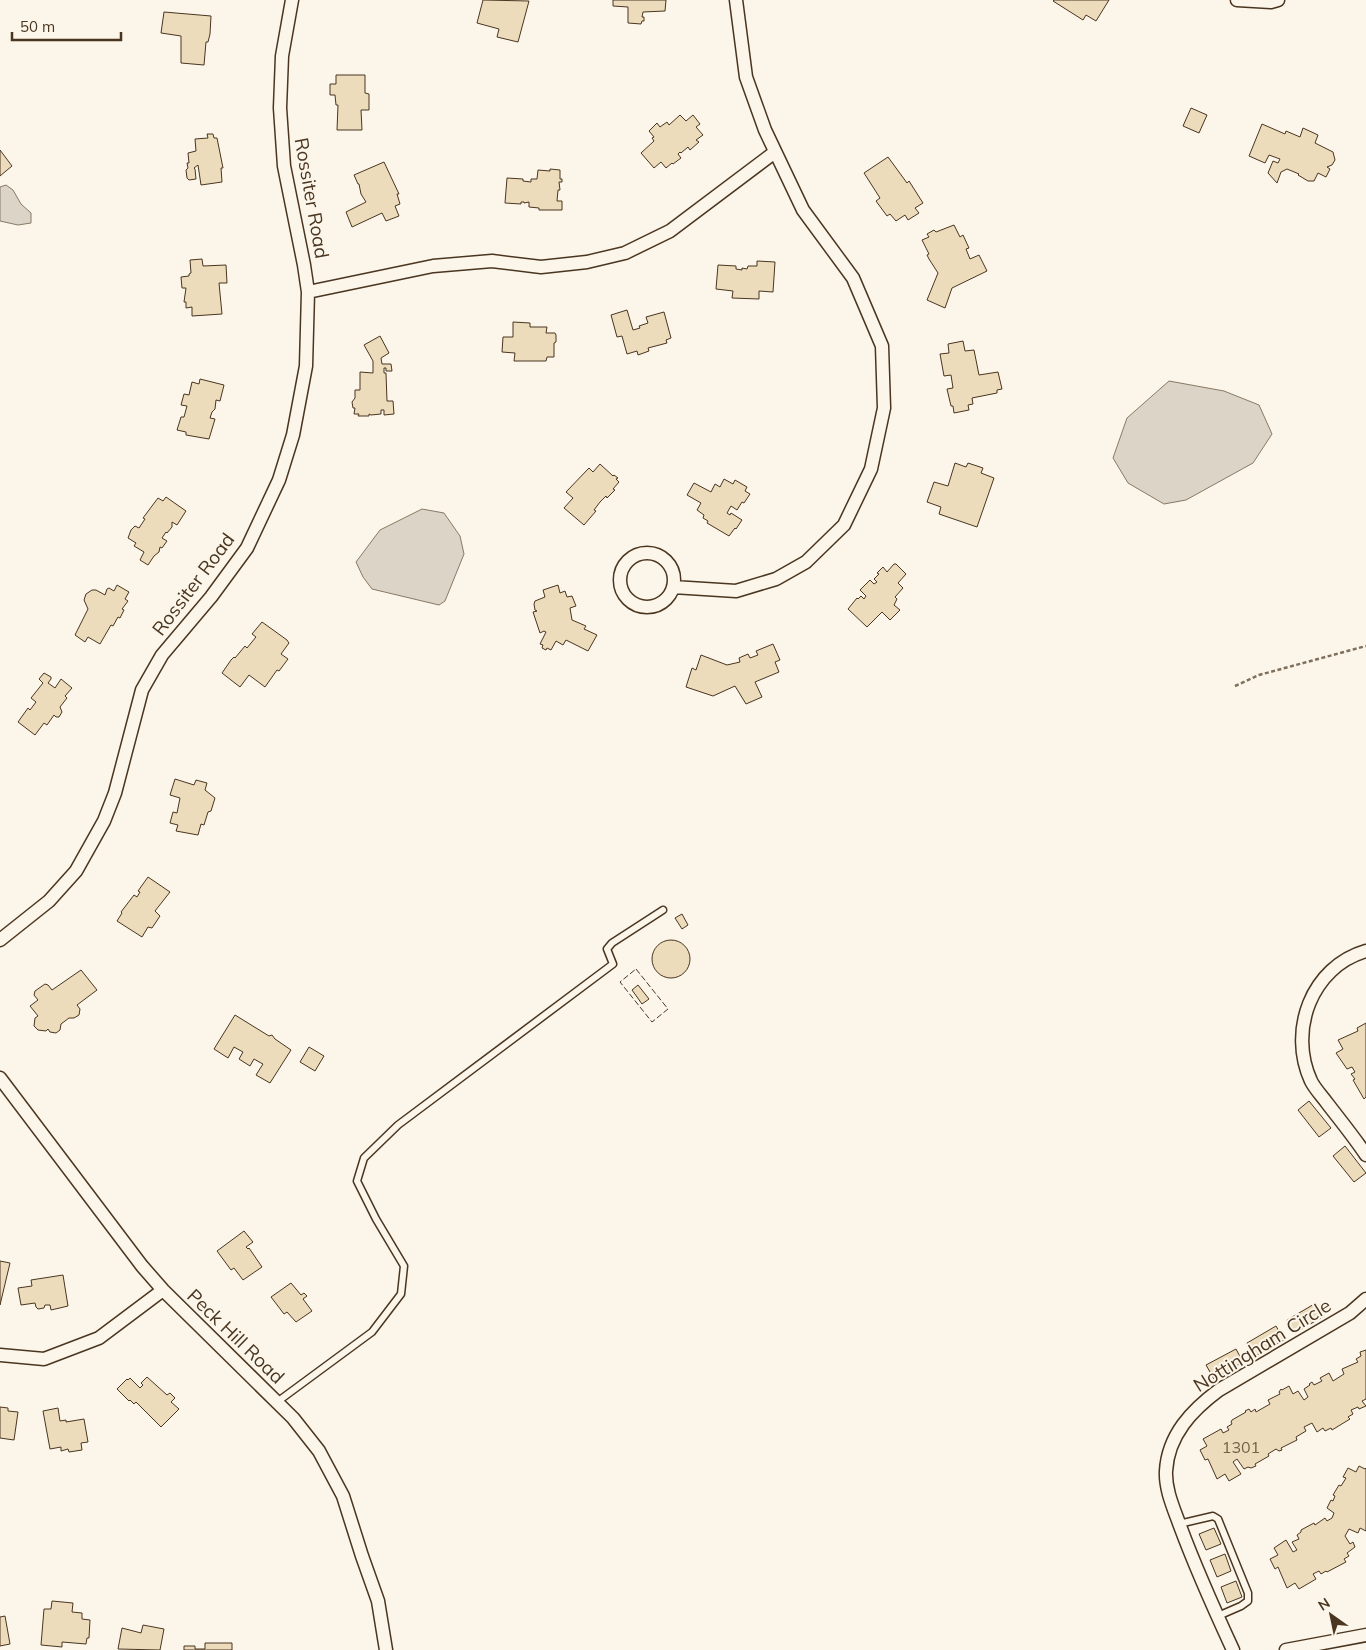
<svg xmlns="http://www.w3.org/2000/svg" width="1366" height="1650" viewBox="0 0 1366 1650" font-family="Mulish,sans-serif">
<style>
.water{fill:#dcd4c6;stroke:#887966}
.building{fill:#ecdcbc;stroke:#4a3520}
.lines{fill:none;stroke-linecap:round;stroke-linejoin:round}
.service-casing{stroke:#4a3520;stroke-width:9}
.minor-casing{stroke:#4a3520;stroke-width:15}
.path{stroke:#7f6f5c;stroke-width:2.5;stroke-dasharray:4 2.5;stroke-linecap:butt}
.service{stroke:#fbf6e9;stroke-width:6}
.minor{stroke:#fbf6e9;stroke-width:12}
.fence{stroke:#4a3520;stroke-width:1;stroke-dasharray:6 2.5;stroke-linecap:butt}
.labels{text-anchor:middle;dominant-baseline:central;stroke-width:4;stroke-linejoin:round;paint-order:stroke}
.number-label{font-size:16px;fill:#725f47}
.street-label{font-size:19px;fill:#4a3520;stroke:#fbf6e9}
</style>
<rect width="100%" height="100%" fill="#fbf6e9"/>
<!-- water -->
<path class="water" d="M6,185L13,190L21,204L31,213V223L18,225L0,221V187Z
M1169,381L1224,391L1259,405L1272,434L1253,463L1186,500L1164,504L1128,483L1113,458L1127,418Z
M422,509L444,513L460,536L464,554L445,601L439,605L372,589L363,577L356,562L380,530Z"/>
<!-- building -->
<path class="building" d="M483,0L529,1L518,42L497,37L499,29L477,23Z
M613,0H666L665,11L643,12L642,17H644V21H642L641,24L628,23V7L613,6Z
M1054,0H1109L1096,21L1086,15L1083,20L1053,1Z
M164,12L211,16L210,34L208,42H206L204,65L181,63V36L161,33Z
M336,75H365V93L369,94V110H361L362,130H337L338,105H336L335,95H330V84H336Z
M1191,108L1207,115L1199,133L1183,126Z
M680,115L686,121L693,115L700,124L696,127L703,135L696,140L699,142L690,150L688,147L681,153L680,152L678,154L681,158L673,164L672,163L666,168L661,162L654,168L641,153L654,141L652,138L654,137L649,131L657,123L660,127L667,122L669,125Z
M1262,124L1285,134L1286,131L1300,137L1303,128L1318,135L1315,143L1333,152L1335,160L1332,165L1327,167L1330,169L1326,177L1318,173L1314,181H1308L1298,175L1299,174L1287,169L1281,172L1277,183L1268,173L1273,161L1278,163L1280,159L1269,155L1265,163L1249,156Z
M207,134H213L214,138H217L223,168H221L222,182L201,185L198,165L194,168L195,169L196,179L189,180L187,178L186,170L188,168L187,163H189L188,153L196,151L195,139L208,138Z
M0,150L12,166L0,176Z
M888,157L907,183L909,181L923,203L915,208L919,213L908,220L905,215L896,221L890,214L887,216L876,201L880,198L864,173Z
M384,162L399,194H397L400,204L395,206L399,216L386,221L382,213L352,227L346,212L366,202L361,194L359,184H358L354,175Z
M550,169L560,170V179H562V182H559L560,190H558L557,201H562V210H539V208L529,207V202L524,203V202H521V204L505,203L507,178L523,179V181L531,182V179H537L538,170L550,171Z
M954,225L960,237L963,235L969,248L966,249L970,259L979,255L987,271L952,288L945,308L927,300L938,273L929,259L927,255L929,254L922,240L929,237L927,234L934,230L936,232Z
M202,259L203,266L226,265L227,283H219L222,314L192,316V307L186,308V302H184L186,288H182L181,277L189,276V274L191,273L190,260Z
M757,261L775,262L773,292L759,291V299L732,298L733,291L716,289L718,265L736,266V269L742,270V268L747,269L748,266H757Z
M627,310L633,330L640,328L639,326L648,323L646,317L664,312L671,338L666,340L667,343L648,348L649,351L638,355L637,351L627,354L622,336L617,337L611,315Z
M513,322L530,323V327H547L546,333H555L556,335V342L554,343V357H547L546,361H514L515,353L502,352L503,337H513Z
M380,336L389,353L381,358L382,364H391L392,371H386V368H384V373H386L387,401H393L394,414L384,415V410H381V414L371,415L369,414V416H358L359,414H354L355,408H353L352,402L355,398V390H360V372L373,373V361L364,345Z
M963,341L965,351L974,350L979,375L998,372L1002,389L997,390V393L972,398L973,404L968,405L969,410L954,413L953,406H951L947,389L953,388L951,375L944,376L940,354L949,353L948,344Z
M200,379L224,385L220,401L216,400L215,409L212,412L210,418L215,419L209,439L186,435V432L177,430L181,417H184L187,406L181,405L184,394L189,395L192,382L199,384Z
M955,463L966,467L968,463L983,468L981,473L994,478L977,527L939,514L941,507L927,502L934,482L948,486Z
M600,464L613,476L614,475L618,478L616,479L619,482L613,489L615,490L607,498L606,496L600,502L594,510L596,511L584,525L564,508L573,498L566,492L589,468L593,472Z
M724,479L733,484L735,480L747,487L745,491L750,494L744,503L742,502L737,510L731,506L727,513L730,515L731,513L742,520L736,529L735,528L729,536L707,523L708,521L703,518L704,515L697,510L701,503L687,495L694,483L711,492L715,484L720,487Z
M166,497L186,511L177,525L172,522V527L167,533L166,532L162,538L167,541L162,548L160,547L159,552L154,556L148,565L140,560L144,552L134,546L136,543L128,538L131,530L135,526L139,528L145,519L143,518L158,498L163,501Z
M894,564H896L906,574L898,583L903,588L895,597L897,599L894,605L900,610L890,620L882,612L867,627L848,609L857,598L858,599L861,596L864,599L866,596L860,590L870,580L874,584L877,582L874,579L879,574L877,573L883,567L887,572Z
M117,585L129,592L125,599L128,601L122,609L124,610L120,618L118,617L113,626L111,625L100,644L88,637L85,642L75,635L88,609L84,600L86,594L92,590H96L105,595L107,589L109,588L114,591Z
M558,585L560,593L565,591L567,597L572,596L576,606L570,608L572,620L586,626L584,629L597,635L588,651L566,640L563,645L556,641L551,650L547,648L546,650L542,648L543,645L540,644L546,632L544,631L540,633L533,612L537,611L535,610L534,604L535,601L545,597L543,590Z
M262,622L287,640L289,643L281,654L288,659L279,671L277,670L265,687L249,675L240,687L222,673L231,660L234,657L235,658L245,646L247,648L256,637L252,634Z
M773,644L780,660L775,662L779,672L755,682L762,697L746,704L735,686L713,696L686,687L692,668L696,670L701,655L727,665L740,662L739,658L748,654L750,658L758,655L756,651Z
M44,673L51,677V679L48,683L55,688L61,679L72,688L65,696L67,698L60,707L62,712L59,717H56L54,715L47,725L44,723L35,735L18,722L28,708L30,710L36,702L31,698L43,683L39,679Z
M175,779L194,785L196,780L207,783L205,790L215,798L211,811L208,812L204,825L201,824L198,835L176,831L178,825L170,823L173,812L177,813L180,798L170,795Z
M148,877L170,892L155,911L160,916L152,928L148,927L142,937L117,921L122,913L121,912L134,895L137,897L140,892L138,891Z
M682,914L688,925L682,929L675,918Z
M652 959a19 19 0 1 1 38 0a19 19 0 1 1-38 0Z
M81,970L97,990L77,1005L80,1009L79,1015L74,1018H69L61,1024L60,1030L56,1033L50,1032L48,1029L46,1031L38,1030L34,1026L35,1018L38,1016L30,1006L38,1000L34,995L35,991L45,984L48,985L52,990Z
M638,985L649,999L642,1004L632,990Z
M235,1015L269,1036L272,1035L275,1039L291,1050L270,1083L256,1075L263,1064L261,1063L254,1059L250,1066L239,1059L243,1052L234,1047L228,1058L214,1049Z
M1366,1023V1097L1364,1099L1353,1080L1355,1079L1351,1074L1355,1072L1352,1067L1347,1069L1336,1053L1343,1049L1338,1040L1358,1031L1357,1028Z
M309,1047L324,1056L315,1071L300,1062Z
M1309,1101L1331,1128L1319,1137L1298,1110Z
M1345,1146L1366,1173L1354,1182L1333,1156Z
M244,1231L253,1242L246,1247L248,1249L249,1248L262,1267L243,1280L234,1268L231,1270L217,1251Z
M0,1261L10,1263L0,1305Z
M63,1275L68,1306L51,1310L50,1305H45L44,1308L38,1309L36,1307L35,1303L21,1305L18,1288L32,1286L31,1280Z
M291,1283L301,1295L304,1293L307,1296L303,1299L312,1311L296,1322L287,1312L284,1314L271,1297Z
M1316,1303L1324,1316L1295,1333L1287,1320Z
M1276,1326L1284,1340L1255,1356L1247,1343Z
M1236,1349L1243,1362L1214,1379L1206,1365Z
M1366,1350V1399L1362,1401L1366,1406L1359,1409L1358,1407L1351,1410L1353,1414L1348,1417L1350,1419L1332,1430L1331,1428L1325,1431L1323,1428L1317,1432L1312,1423L1304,1427L1306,1431L1296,1437L1297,1440L1281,1448L1282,1450L1279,1451L1276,1449L1268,1454L1269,1456L1255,1464L1256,1466L1251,1468L1248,1467L1244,1469L1237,1459L1233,1462L1241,1474L1229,1481L1225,1474L1217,1479L1208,1459L1205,1460L1200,1450L1207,1446L1203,1439L1221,1429L1223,1433L1229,1430L1227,1427L1232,1424L1231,1422L1232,1420L1246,1412L1245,1411L1249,1409L1251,1412L1255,1409L1256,1412L1270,1404L1268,1400L1280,1394L1279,1392L1281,1389L1282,1390L1289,1386L1293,1394L1298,1391L1304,1400L1308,1397L1304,1389L1310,1385L1309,1384L1312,1382L1314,1385L1322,1381L1320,1378L1329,1373L1333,1381L1344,1374L1342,1369L1358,1362L1356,1359L1361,1356L1360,1352Z
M147,1377L167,1395L170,1393L175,1398L171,1402L179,1409L161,1427L136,1402L134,1404L130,1400L129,1401L117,1389L127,1379L128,1380L130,1378L140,1388L143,1385L141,1383Z
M0,1407L8,1408V1411L18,1412L14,1440L0,1438Z
M58,1408L60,1421L66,1420V1422L84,1419L88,1442L81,1443L82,1450L69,1452L68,1449L61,1451V1447L50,1449L43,1411Z
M1359,1466L1365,1469L1366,1468V1531L1360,1528L1358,1533L1349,1529L1345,1536L1350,1544L1353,1542L1355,1547L1347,1553L1349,1556L1344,1559L1346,1562L1327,1572L1326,1571L1321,1574L1319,1571L1313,1574L1316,1579L1299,1589L1295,1583L1287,1588L1278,1567L1275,1569L1270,1559L1278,1555L1274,1548L1286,1540L1293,1552L1297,1550L1292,1542L1299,1539L1297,1535L1301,1532V1530L1314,1523L1315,1525L1325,1518L1327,1521L1332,1518L1334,1513L1327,1508L1331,1500L1333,1501L1335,1496L1333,1495L1339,1485L1341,1486L1346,1478L1343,1477L1348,1468L1356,1472Z
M1214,1528L1221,1544L1206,1550L1199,1534Z
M1225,1554L1231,1571L1217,1577L1210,1560Z
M1236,1581L1242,1597L1227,1603L1221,1587Z
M52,1601L73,1603L72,1612L82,1613V1619L90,1620L89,1638H87L86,1644L62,1642V1647L41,1645L44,1609H51Z
M5,1616L10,1644L0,1646V1617Z
M143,1625L164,1629L160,1650L118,1649L122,1628L141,1633Z
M205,1643H232V1650H184V1646H195V1649H205Z"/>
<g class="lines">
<!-- service casing -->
<g class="service-casing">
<path id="service" d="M277,1402L372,1332L401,1294L404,1266L376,1219L357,1181L364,1158L398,1125L613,964L607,949L612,943L663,910
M1179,1524L1213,1516L1218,1519L1248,1593V1601L1241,1606L1218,1616"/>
</g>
<!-- minor casing -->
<g class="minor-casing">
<path id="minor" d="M1237,0L1271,2L1278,0
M308,292L433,266L492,261L541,267L587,262L625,253L670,231L775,152
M620 580a27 27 0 1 1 54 0a27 27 0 1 1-54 0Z
M673,587L736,591L776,579L806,562L844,525L871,469L884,408L882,346L853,278L803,210L765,130L746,77L736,0
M0,940L49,901L76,871L104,821L115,793L142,690L162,655L211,597L247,548L279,480L293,435L306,366L308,292L304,265L284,166L280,108L282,56L292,0
M1366,951C1311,967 1288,1031 1311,1081C1315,1089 1322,1096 1327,1103C1340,1120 1354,1137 1366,1155
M0,1078L142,1266L163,1290L293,1418L319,1451L343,1496L362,1556L378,1601L386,1650
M0,1355L44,1359L99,1338L163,1290
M1233,1650C1214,1609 1196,1569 1180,1526C1174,1509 1165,1490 1166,1471C1168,1435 1192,1410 1219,1390L1350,1313L1366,1299
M1286,1650L1366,1635"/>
</g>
<!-- path -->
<path class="path" d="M1235,686L1259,675L1366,646"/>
<!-- service -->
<use href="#service" class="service"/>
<!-- minor -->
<use href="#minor" class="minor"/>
<!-- fence -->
<path class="fence" d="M636,969L668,1009L652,1022L620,982Z"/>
</g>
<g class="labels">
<!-- number labels -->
<g class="number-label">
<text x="1241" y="1447">1301</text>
</g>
<!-- street labels -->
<g class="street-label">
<text transform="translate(312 198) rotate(80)">Rossiter Road</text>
<text transform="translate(193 584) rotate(-53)">Rossiter Road</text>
<text transform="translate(236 1336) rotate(44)">Peck Hill Road</text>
<text transform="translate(1262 1345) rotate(-32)">Nottingham Circle</text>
</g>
</g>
<!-- north arrow -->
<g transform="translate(1331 1615) rotate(327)" stroke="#fbf6e9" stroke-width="4" paint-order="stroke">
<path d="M0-4L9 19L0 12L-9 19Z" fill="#4a3520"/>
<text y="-8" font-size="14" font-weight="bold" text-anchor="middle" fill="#4a3520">N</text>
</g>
<!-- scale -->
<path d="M12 32v8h109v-8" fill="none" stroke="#4a3520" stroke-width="2.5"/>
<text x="20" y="32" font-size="15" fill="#4a3520" stroke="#fbf6e9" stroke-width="4" paint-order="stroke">50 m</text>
</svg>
